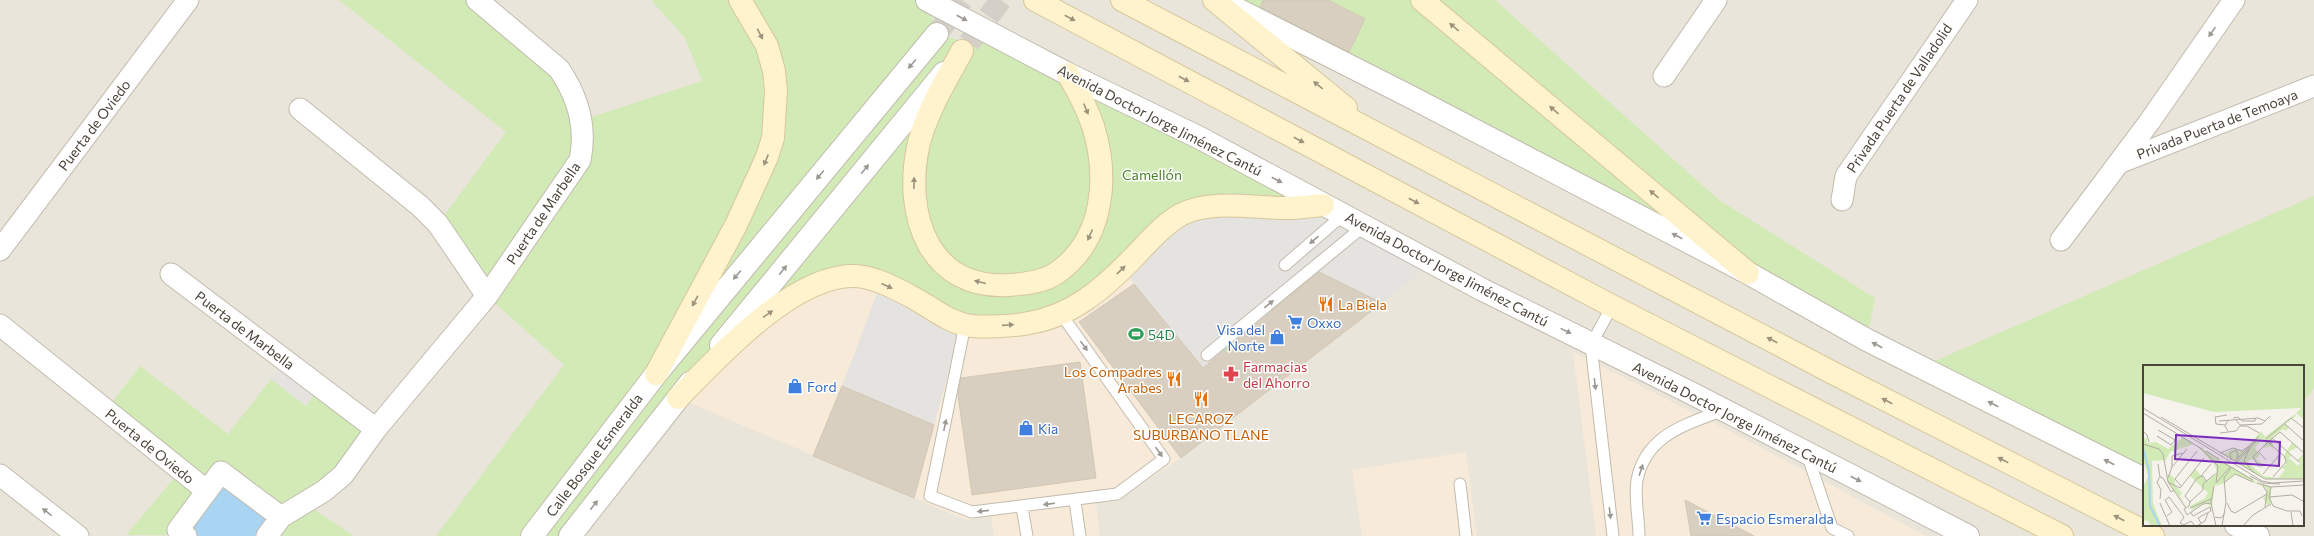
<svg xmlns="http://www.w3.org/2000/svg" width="2314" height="536" viewBox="0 0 2314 536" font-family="Commissioner,sans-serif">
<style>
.residential{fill:#eae5da;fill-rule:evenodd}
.commercial{fill:#f7ead8}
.green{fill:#d2eab5}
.parking{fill:#e5e3e0}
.water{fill:#a9d4f2}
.building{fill:#d8cfc1;stroke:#d3c7b4}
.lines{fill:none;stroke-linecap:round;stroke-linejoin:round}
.tertiary-tunnel{stroke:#d4d0c8;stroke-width:22;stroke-dasharray:22 11;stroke-linecap:butt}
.service-casing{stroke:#c2bbae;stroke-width:13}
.minor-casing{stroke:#c2bbae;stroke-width:23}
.tertiary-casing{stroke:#c2bbae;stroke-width:24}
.secondary-casing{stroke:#d6c79b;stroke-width:24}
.service{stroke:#fff;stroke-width:11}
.minor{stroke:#fff;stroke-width:21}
.tertiary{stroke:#fff;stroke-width:22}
.secondary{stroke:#fff3cd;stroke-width:22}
.oneway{fill:#9c9892}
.oneway2{fill:#9c937c}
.labels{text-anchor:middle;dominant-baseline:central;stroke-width:3;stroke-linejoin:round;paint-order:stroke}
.street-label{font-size:14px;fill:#4b4439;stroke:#fff}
.park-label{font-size:14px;fill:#4a7f2a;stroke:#fff}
.food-label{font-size:14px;fill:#c56008;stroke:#fff;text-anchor:start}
.shop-label{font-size:14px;fill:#366cbe;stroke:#fff;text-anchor:start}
.leisure-label{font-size:14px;fill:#27864d;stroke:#fff;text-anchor:start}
.health-label{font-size:14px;fill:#be3a42;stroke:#fff;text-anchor:start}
.inset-river{fill:none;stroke:#a9d4f2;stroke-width:2}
.inset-road{fill:none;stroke:#b2ada4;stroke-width:1}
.view{fill:#7b2cbf;fill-opacity:0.15;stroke:#7b2cbf;stroke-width:2}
.inset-edge{fill:none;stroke:#4b4439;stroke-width:2}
</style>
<rect width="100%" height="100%" fill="#f6f3ec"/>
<!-- residential -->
<path class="residential" d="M0,0H2314V536H0ZM2144,366H2303V525H2144Z"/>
<!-- commercial -->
<path class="commercial" d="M1134,258L1433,263L1181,458L1115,502L1096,503L1100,536H994L991,517L966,520L678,398L817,285Z
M1573,352L1728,430L1926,536H1596Z
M1466,452L1477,536H1362L1352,470Z"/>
<!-- green -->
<path class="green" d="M339,0H477L559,69L582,120L702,81L685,38L651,0H927L937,34L969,43L995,35L1323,205L1214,206L1099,291L998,326L854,276L763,318L570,536H436L564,365L487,296L438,224L506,132Z
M1218,0H1495L1719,200L1875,298L1867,340Z
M2314,196V388L2303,402V366H2144V479L1921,367Z
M140,366L228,434L271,379L306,406L320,386L376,429L303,502L354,536L126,535L181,470L106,410Z"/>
<!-- parking -->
<path class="parking" d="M1323,205L1433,263L1382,303L1319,272L1203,368L1122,269L1181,215Z
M881,283L962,323L934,425L842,386Z
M284,360L320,386L306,406L271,379Z"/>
<!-- water -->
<path class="water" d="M221,472L281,517L267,536H186Z"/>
<!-- building -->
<path class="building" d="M1263,0H1328L1365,19L1349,52L1260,7Z
M1319,272L1382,303L1181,458L1079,322L1134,284L1203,368Z
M1080,362L1096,478L972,495L958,395L961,378Z
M842,386L934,425L914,498L813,456Z
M1685,500L1754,536H1691Z"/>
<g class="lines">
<!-- tertiary-tunnel -->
<path class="tertiary-tunnel" d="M937,34L962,0
M969,43L1001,0"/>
<!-- service casing -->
<g class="service-casing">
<path id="service" d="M1285,265L1343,215
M1612,306L1591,345L1613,536
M965,325L930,496L972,512L1117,494L1164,459L1061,314
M1207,355L1364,226
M1807,454L1832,528L1848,536
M1460,484L1466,536
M1075,501L1080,536
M1022,507L1027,536
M1639,536C1639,519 1634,497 1637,480C1646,435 1685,425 1723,410"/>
</g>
<!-- minor casing -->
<g class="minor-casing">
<path id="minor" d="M1664,76L1716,0
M300,109L420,206L438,224L487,296
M2121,162L2314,86
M1842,200L1846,176L1967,0
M2061,240L2150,121L2234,0
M0,250L188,0
M171,274L376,429
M0,325L207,491
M0,475L78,536
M281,517L324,491L343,475L376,429L487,296L580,160C587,127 578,97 559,69L477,0
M186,536L178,530L221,472L281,517L267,536"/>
</g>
<!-- tertiary casing -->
<g class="tertiary-casing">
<path id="tertiary" d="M927,0L1068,74L1200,138L1483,290L1691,393L1968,536
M1227,4L1409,96L1748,273L1867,340L2144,479
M721,345L944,73
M2236,525L2258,536
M532,536L656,374L937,34
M570,536L690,383"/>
</g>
<!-- secondary casing -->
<g class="secondary-casing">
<path id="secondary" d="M1035,0L1612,306L2062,536
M1122,0L1833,373L2153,536
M1214,0L1346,108
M1422,0L1748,273
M962,51C946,81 926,112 918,147C904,214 928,290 1009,285C1025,284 1045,282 1058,272C1104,239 1109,177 1093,126C1087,108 1078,91 1068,74
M656,374L736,225L767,157L773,138L776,90L774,71L767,46L740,0
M678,398C718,357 794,274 855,276C874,277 893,287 910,296C928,305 946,321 966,325C979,328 1016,326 1029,323C1072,316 1104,288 1134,257C1148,242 1162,226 1180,215C1211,199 1253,208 1287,208C1299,208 1311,206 1323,205"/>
</g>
<!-- service -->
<use href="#service" class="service"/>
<!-- minor -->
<use href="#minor" class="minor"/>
<!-- tertiary -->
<use href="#tertiary" class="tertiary"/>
<!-- secondary -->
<use href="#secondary" class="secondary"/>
</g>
<!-- one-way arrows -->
<defs><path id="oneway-solid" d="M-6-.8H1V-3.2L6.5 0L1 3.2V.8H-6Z"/></defs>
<g class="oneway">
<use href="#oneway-solid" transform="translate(962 18) rotate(28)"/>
<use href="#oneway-solid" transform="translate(2212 32) rotate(125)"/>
<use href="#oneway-solid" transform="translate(912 64) rotate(130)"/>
<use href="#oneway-solid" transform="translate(865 169) rotate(-51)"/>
<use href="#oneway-solid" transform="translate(820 175) rotate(130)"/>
<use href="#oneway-solid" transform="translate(1277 180) rotate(28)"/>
<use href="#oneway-solid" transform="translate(1677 236) rotate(-152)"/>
<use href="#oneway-solid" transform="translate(1314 240) rotate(140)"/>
<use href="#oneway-solid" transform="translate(783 270) rotate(-51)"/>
<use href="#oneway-solid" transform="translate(737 275) rotate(130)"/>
<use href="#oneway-solid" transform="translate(1269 304) rotate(-39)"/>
<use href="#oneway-solid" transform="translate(1566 331) rotate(26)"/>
<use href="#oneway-solid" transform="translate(1877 345) rotate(-153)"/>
<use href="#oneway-solid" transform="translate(1084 346) rotate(55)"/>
<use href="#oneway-solid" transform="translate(1595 384) rotate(83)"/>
<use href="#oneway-solid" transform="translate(1993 404) rotate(-153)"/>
<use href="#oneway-solid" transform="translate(945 425) rotate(-78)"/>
<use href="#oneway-solid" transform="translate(1159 452) rotate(55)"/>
<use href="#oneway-solid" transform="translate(2109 462) rotate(-153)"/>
<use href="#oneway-solid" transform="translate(1641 470) rotate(-72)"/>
<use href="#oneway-solid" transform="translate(1856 479) rotate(27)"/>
<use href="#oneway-solid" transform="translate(1049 504) rotate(173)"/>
<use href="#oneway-solid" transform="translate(594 505) rotate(-52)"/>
<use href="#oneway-solid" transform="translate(983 511) rotate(174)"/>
<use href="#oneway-solid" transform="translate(47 512) rotate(-142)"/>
<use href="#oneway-solid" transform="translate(1610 513) rotate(83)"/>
</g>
<g class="oneway2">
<use href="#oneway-solid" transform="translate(1070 18) rotate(28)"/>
<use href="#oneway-solid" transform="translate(1454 27) rotate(-140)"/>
<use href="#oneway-solid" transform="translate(760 34) rotate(63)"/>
<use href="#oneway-solid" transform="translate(1184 79) rotate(28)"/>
<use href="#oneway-solid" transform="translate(1318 85) rotate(-141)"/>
<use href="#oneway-solid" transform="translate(1086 109) rotate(67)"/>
<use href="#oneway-solid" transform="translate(1554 110) rotate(-140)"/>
<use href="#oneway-solid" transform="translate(1299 140) rotate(28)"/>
<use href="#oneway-solid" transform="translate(766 160) rotate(112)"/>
<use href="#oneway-solid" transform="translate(914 183) rotate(-89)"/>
<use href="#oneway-solid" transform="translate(1654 194) rotate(-140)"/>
<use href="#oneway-solid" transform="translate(1414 201) rotate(28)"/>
<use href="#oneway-solid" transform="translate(1090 235) rotate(114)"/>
<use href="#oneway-solid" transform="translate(1121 270) rotate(-44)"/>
<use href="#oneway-solid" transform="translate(980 282) rotate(-166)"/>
<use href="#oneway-solid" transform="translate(887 286) rotate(24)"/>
<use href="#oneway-solid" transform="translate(695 301) rotate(119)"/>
<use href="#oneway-solid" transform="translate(768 314) rotate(-35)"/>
<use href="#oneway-solid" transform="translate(1008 325) rotate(-4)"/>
<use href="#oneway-solid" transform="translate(1772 340) rotate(-152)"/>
<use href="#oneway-solid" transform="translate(1887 401) rotate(-153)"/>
<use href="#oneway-solid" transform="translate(2003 460) rotate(-153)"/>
<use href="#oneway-solid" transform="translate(2119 518) rotate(-153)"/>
</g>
<!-- icons -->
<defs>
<g id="restaurant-bare" transform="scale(1.2)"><path d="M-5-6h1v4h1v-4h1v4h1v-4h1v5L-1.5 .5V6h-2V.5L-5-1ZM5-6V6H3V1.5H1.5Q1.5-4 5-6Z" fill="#e8710a" stroke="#fff" stroke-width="2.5" paint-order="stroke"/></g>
<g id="supermarket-bare" transform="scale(1.2)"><path d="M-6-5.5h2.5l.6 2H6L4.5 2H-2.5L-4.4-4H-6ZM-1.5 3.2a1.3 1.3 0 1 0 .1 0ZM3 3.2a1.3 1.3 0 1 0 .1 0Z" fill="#3f7fe0" stroke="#fff" stroke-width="2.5" paint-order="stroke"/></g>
<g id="stadium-bare" transform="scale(1.2)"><path d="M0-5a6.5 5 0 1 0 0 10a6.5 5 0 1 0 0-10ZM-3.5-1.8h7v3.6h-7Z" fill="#2e9e5b" stroke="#fff" stroke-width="2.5" paint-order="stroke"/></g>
<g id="shop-bare" transform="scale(1.2)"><path d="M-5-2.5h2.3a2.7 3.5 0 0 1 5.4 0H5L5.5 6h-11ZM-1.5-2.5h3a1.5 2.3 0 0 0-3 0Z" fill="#3f7fe0" stroke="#fff" stroke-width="2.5" paint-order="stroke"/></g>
<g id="pharmacy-bare" transform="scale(1.2)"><path d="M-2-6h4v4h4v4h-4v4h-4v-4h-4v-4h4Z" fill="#e0444e" stroke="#fff" stroke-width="2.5" paint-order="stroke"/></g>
</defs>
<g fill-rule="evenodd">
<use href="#restaurant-bare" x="1326" y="304"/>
<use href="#supermarket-bare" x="1295" y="322"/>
<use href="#stadium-bare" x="1136" y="334"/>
<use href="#shop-bare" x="1277" y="337"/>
<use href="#pharmacy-bare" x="1231" y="374"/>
<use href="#restaurant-bare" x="1174" y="379"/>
<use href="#shop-bare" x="795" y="386"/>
<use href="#restaurant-bare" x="1201" y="399"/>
<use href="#shop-bare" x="1026" y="428"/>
<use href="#supermarket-bare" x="1704" y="518"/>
</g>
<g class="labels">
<!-- street labels -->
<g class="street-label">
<text transform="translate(1899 98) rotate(-56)">Privada Puerta de Valladolid</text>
<text transform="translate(1160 120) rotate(27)">Avenida Doctor Jorge Jiménez Cantú</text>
<text transform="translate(2217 124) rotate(-21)">Privada Puerta de Temoaya</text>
<text transform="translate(94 125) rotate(-53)">Puerta de Oviedo</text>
<text transform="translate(543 213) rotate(-56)">Puerta de Marbella</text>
<text transform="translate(1447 269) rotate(28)">Avenida Doctor Jorge Jiménez Cantú</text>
<text transform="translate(245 330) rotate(37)">Puerta de Marbella</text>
<text transform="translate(1735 417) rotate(27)">Avenida Doctor Jorge Jiménez Cantú</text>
<text transform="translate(150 446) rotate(39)">Puerta de Oviedo</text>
<text transform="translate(594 455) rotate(-53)">Calle Bosque Esmeralda</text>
</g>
<!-- park labels -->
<g class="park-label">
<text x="1152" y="174">Camellón</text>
</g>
<!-- food labels -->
<g class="food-label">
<text x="1338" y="304">La Biela</text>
<text x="1162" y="371" text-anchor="end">Los Compadres<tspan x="1162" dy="16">Arabes</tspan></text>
<text x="1201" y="418" text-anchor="middle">LECAROZ<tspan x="1201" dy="16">SUBURBANO TLANE</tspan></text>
</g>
<!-- shop labels -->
<g class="shop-label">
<text x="1307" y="322">Oxxo</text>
<text x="1265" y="329" text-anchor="end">Visa del<tspan x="1265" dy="16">Norte</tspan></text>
<text x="807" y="386">Ford</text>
<text x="1038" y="428">Kia</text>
<text x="1716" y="518">Espacio Esmeralda</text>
</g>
<!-- leisure labels -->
<g class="leisure-label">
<text x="1148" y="334">54D</text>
</g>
<!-- health labels -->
<g class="health-label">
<text x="1243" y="366">Farmacias<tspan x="1243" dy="16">del Ahorro</tspan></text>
</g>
</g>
<!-- overview -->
<g transform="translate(2143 365)">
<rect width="161" height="161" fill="#f6f3ec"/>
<path d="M0,0H161V55L153,48L158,43L71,47L0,28ZM152,49L153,51L142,59L146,62L143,66L140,64L129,72L130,84L127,81L122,83L120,81L123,78L119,74L112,83L117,90L113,94L121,101L118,103L110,94L104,96L120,111L135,113L142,105L138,102L143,100L141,90L149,78L155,82L145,87L148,91L146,93L155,101L157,98L154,95L161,88V114H122L77,88H83L89,84L101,86L118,66L122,72ZM0,69L1,74L5,73L3,78L13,77L25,84L40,72L51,79L27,87L23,95L9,96L10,138L19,161H8L5,156L0,155V122L5,111L0,95ZM53,80L115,118L128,122V139L124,140L120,133L124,129L123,123L92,109L79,119L71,121L69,142L63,138L49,145L47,141L62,133L65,128L47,111L52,104L64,117L74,107L71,99ZM27,109L32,114V120L39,128L37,131L44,142L27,120L24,114Z" fill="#d2eab5"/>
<path class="inset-river" d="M0,83L6,105L7,141L17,161"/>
<path class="inset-road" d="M0,43L119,116L129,118L161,116M0,48L59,84M18,52L122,114H161M90,53L95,52L99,56H112V53M85,55L82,61L85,66M93,55L97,60L119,59L127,51M76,56L115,53L122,56M142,59L161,76M82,60L73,59L72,52L84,50M0,66L4,70L6,77M77,68L93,66L97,61H104L116,68M14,71L28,80L32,75L15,65M129,73L156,97M123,74L148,53L161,63M127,75L137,67L161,88M0,79L16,84L20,89L25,117L43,143M128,79L127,75L125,77L142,92L143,97L130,112M107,82L101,96L111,108M58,83L75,101L73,118M63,86L76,94M115,86L123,95M77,88L90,83L99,86L106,81M94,94L116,71M88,95L87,88L93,85L95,90L93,96M94,97L113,76M81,98L110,115M15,99L17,112M29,102V91L40,88M116,102L110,92L125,77M120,109L138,88M58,111L68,99M107,111L120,118L137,119M25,113L29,102L44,84M25,117L37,123L61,93M74,117L87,102M81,118L92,109L110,117M114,118L128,122L161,120M38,121L32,114L54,86M71,121L68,138L73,161M120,121L124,127L122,142M128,122L126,132L130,141L144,146H157L159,151M126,132L149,130L160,136M17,134L18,125L14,117L17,112L20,113L28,127L31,125M47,137L42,131L54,113L60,111L64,117M17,138L27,161M84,138L88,146L92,148L124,129M46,141L47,137L60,125V119L72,109M46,141L41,144L44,150L60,139L68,138M47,143L68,134M148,147L150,161M48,148L50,151L67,142L68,146L55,153L58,158M24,151L29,147L22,135L26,132L41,152L37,158L41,160L48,156L52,161M72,152L78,153L82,148M54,161L62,156L65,148M79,161L83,137L81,113L88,103M100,161L110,150L128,139"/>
<path class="view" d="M33,70L137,77L136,101L32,94Z"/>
<rect width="161" height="161" class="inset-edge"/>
</g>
</svg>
